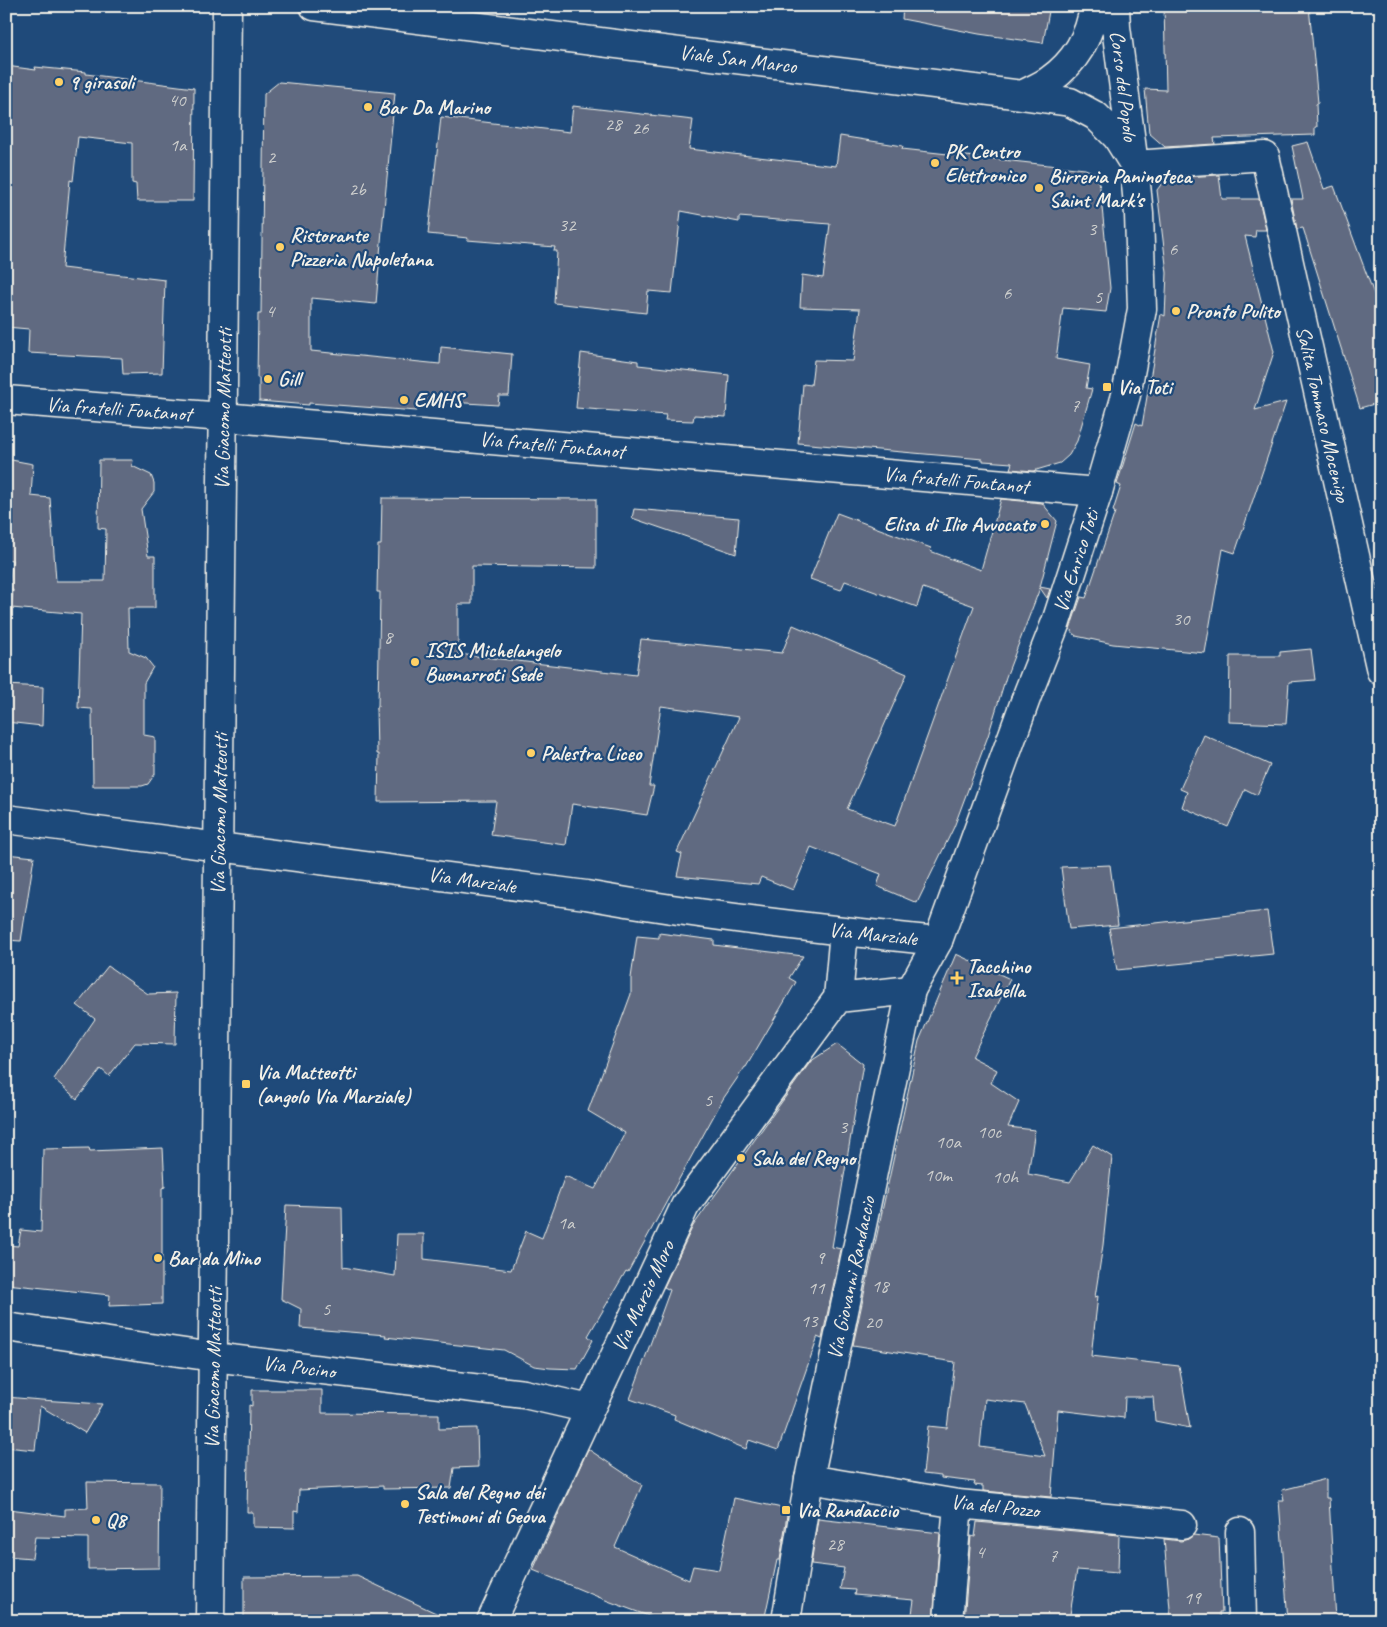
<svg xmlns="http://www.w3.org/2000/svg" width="1387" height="1627" viewBox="0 0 1387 1627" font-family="Caveat,sans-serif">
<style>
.building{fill:#606b81;stroke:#f4f1e8;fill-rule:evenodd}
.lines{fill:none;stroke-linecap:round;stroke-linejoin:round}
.street-casing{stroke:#f4f1e8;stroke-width:31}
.secondary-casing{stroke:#f4f1e8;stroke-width:31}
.street{stroke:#1f4a7a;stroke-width:28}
.secondary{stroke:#1f4a7a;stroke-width:28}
.poi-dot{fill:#ffd166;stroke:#1f4a7a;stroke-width:2}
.labels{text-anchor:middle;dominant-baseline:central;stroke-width:4.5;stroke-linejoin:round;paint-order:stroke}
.number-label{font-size:19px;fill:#cfd0ce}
.street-label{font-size:21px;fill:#f4f1e8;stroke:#1f4a7a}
.poi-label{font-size:21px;font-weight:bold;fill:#f4f1e8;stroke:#1f4a7a;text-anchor:start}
</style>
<rect width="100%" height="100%" fill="#1f4a7a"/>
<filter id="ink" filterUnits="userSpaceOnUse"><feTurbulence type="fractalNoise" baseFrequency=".02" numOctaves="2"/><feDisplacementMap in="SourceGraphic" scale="10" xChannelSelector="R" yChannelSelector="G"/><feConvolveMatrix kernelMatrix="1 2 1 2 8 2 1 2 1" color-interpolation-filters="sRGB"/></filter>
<g filter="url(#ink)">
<!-- building -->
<path class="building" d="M903,6H1050L1043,43L979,34L902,19Z
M1164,6H1309L1318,103L1316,104L1317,127H1315V135L1214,138L1215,144L1165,147L1149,133L1145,89L1166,90Z
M6,66L36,70L35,67L86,72V74L194,88L193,201H137L136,184L132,183V143L78,137L73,181L70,180L62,268L165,280L162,373L123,374L122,358L28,353L29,329L6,327Z
M279,82L395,93L382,230L376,304L311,298V351L440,364L441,347L512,354L509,396H499L498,405L418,400L417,411L309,403V405L259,401V378H257L258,314H261L264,94Z
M573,106L693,120L689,149L836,166L840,136L903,146L902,149L1085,169L1095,173L1100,187L1110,288L1106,312L1063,308L1056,359L1090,365L1086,388L1092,389L1077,441L1069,455L1060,463L1033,471L1010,469L1012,463L983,461V459L798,443L803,384L811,385L814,360L853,361L860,309L800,307L802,275L823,278L830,224L739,217V222L681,211L672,293L648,291L646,313L554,303L557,251H554L555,247L467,240L468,238L428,234L441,117L570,132Z
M1308,142L1324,189L1334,186L1381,313V402L1360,408L1303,228L1297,229L1291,199H1303L1292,146Z
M1219,175L1222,199H1259L1266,230H1256L1255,237L1245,236L1274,352L1255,410L1286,402L1235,553L1223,549L1205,653L1113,644L1076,636L1070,629L1081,597L1086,598L1115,512L1113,511L1121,486L1117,484L1136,423L1142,426L1161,314L1165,316L1167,273L1157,190L1166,178Z
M581,353L638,361V365L729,375L726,417L694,415L693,421L665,420L666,415L576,408Z
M6,459L33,464L31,496L50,498L56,581H105L106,529L98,528L99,460H133L132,466L151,475L154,483V492L141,509L148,556H155V608H128L129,651L146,658L153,667L144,683V735L155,737V774L148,784L142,786H93L92,709L78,708L81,614L11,608L13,590H9L12,560L6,559Z
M382,498L596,499V568L472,566V604H458V654L636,675L641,639L782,653L793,625L907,674L847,809L895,826L974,606L923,588L917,607L845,581L841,590L810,579L837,513L931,548L930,551L981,570L1001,499L1042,503L1057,521L1040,587L1050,589L1047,598L1040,588L1006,677L988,736L954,827L917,903L877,886L881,874L811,847L793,890L761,877L758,884L677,876L682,854L677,852L739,717L661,706L649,786H654L647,815L572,804L566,845L491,835L496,801L378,802L379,754H377L376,708L378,707L380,592H377L378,545H381Z
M634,509L739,518L736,554L632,518Z
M1311,649L1315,680L1289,682L1286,724L1229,722L1230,656H1280V652Z
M6,685L43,687L42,726L6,722Z
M1204,735L1270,765L1257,795L1245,789L1228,827L1182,807L1187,792L1180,789Z
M6,854L34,857L21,941L6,940Z
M1110,865L1118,925L1069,929L1061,867Z
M1267,911L1273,954L1117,970L1109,928Z
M659,933L714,940V945L803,956L789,978L796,982L746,1067H745L723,1099L628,1272L626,1271L588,1336L593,1340L577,1369L550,1368L534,1366L504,1350L385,1337L386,1335L300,1328L301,1309L281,1299L286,1205L342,1207L343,1267L395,1276L397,1234H424V1259L511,1270L526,1231L542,1238L565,1176L595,1189L625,1133L588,1111L631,994V978L637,936L659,938Z
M956,954L1010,979L972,1057L997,1070L991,1083L1019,1102L1008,1127L1035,1130L1028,1174L1070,1182L1093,1145L1112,1157L1103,1245L1095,1297L1098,1296L1091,1356L1179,1366L1183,1387L1190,1428L1155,1421L1153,1397H1125L1124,1418L1058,1410L1051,1497L983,1491V1486L974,1485L975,1482L941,1478V1476L923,1474L928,1426L947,1428L955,1362L928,1358V1357L853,1345L919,1041ZM985,1399L1025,1404L1045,1456L980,1447Z
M108,966L148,994L176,993L175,1044L135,1043L109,1076L101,1069L77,1099L54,1079L95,1019L77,1005Z
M837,1044L863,1064L832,1247L841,1249L822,1339L817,1337V1339L778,1450L749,1440L746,1449L674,1419L675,1415L630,1399L670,1290L664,1287L693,1226L811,1061Z
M89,1148L90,1151L163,1148L165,1187L162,1188V1304L109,1306L110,1295L6,1284V1245L18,1246L21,1230L41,1232L43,1149Z
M252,1390H322V1413L439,1414V1429L477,1428L478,1467L454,1468L451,1488L383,1489V1486L299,1490L298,1512L294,1511V1528L253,1527V1512H247L249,1405L252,1406Z
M6,1397L41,1400L102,1404L85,1433L40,1406L35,1450L6,1447Z
M588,1449L642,1485L615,1547L689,1580L693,1566L719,1570L734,1498L787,1509L786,1515H787L780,1560H777L764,1621H662L608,1601L533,1570Z
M1326,1479V1498H1329L1336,1621H1288L1279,1500H1284L1282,1490Z
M87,1482L160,1483L159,1568L88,1569V1538L35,1537L32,1558L6,1556V1532L9,1509L65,1516V1509L88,1508Z
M818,1519L940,1533L933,1621H911L914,1600L854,1595L855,1590L840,1589L844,1568L811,1564Z
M977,1522L1119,1535L1118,1573L1077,1570L1069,1621H964L971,1536L975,1537Z
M1193,1535L1219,1538L1222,1612H1219L1220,1621H1171L1164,1539L1181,1541L1188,1539Z
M357,1576L453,1621H244V1577Z"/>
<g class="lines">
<!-- street casing -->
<g class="street-casing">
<path id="street" d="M1134,165L1265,156L1381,671
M6,400L223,417L1098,492
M6,819L586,895C703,916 821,929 938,941
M838,998L844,931
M6,1327L213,1357L524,1394L590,1409
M809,1479L958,1504L1182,1525
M1240,1532L1242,1621
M491,1621L685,1206L838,998L911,990
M948,1621L958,1504"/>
</g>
<!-- secondary casing -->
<g class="secondary-casing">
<path id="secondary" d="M314,6L1022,95L1070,102L1096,116L1117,137L1132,161
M1022,95C1031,90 1042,86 1050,80C1075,62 1090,37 1094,6
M210,1621L227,6
M786,1621L809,1479L911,990L938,941L1028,693L1056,622L1098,492L1126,395L1142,309L1139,214L1134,165L1116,27L1115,6"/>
</g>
<!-- street -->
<use href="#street" class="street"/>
<!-- secondary -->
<use href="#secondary" class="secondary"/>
</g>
</g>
<!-- markers -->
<g class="poi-dot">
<circle cx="59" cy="82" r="5"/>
<circle cx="368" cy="107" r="5"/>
<circle cx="935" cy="163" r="5"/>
<circle cx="1039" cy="188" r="5"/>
<circle cx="280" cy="247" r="5"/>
<circle cx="1176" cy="311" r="5"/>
<circle cx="268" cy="379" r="5"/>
<rect x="1102" y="382" width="10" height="10" rx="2.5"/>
<circle cx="404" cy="400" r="5"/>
<circle cx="1045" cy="524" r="5"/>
<circle cx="415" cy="662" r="5"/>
<circle cx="531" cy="753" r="5"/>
<path d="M954.5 970.5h5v5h5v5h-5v5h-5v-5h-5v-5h5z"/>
<rect x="241" y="1079" width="10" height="10" rx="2.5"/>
<circle cx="741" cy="1158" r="5"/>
<circle cx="158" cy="1258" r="5"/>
<circle cx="405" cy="1504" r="5"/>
<rect x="781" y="1505" width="10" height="10" rx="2.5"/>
<circle cx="96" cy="1520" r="5"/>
</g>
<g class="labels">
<!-- number labels -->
<g class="number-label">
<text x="177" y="100">40</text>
<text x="613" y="124">28</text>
<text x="640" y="128">26</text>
<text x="178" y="145">1a</text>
<text x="271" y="157">2</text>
<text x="357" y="189">2b</text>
<text x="567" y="225">32</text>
<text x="1092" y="229">3</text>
<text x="1173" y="249">6</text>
<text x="1007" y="293">6</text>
<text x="1098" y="297">5</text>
<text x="270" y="311">4</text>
<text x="1075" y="406">7</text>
<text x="1181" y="619">30</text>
<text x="388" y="637">8</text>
<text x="708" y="1100">5</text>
<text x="843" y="1127">3</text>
<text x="989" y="1132">10c</text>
<text x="948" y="1142">10a</text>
<text x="938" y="1175">10m</text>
<text x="1005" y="1177">10h</text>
<text x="566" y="1223">1a</text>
<text x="820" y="1258">9</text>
<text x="880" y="1286">18</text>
<text x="816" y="1288">11</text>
<text x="326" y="1309">5</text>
<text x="809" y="1321">13</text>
<text x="873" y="1322">20</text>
<text x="835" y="1544">28</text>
<text x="980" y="1552">4</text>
<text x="1053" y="1556">7</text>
<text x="1192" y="1598">19</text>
</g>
<!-- street labels -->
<g class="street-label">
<text transform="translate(738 59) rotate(7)">Viale San Marco</text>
<text transform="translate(1124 86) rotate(83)">Corso del Popolo</text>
<text transform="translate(119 409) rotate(4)">Via fratelli Fontanot</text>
<text transform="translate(223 409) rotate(-89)">Via Giacomo Matteotti</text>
<text transform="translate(1323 414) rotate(77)">Salita Tommaso Mocenigo</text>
<text transform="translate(552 445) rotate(5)">Via fratelli Fontanot</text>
<text transform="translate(956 480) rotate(5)">Via fratelli Fontanot</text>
<text transform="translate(1076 561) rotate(-72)">Via Enrico Toti</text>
<text transform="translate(219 814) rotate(-89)">Via Giacomo Matteotti</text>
<text transform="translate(472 880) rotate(8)">Via Marziale</text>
<text transform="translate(873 934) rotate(6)">Via Marziale</text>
<text transform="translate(851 1278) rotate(-78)">Via Giovanni Randaccio</text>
<text transform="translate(643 1296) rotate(-65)">Via Marzio Moro</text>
<text transform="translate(299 1367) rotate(7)">Via Pucino</text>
<text transform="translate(213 1368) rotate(-89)">Via Giacomo Matteotti</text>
<text transform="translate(995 1506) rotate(6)">Via del Pozzo</text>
</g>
<!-- poi labels -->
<g class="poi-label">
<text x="69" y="82">9 girasoli</text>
<text x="378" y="107">Bar Da Marino</text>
<text x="945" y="151">PK Centro<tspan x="945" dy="24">Elettronico</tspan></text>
<text x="1049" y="176">Birreria Paninoteca<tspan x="1049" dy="24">Saint Mark's</tspan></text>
<text x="290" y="235">Ristorante<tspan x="290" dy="24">Pizzeria Napoletana</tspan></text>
<text x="1186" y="311">Pronto Pulito</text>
<text x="278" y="379">Gill</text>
<text x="1117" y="387">Via Toti</text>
<text x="414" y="400">EMHS</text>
<text x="1035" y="524" text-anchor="end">Elisa di Ilio Avvocato</text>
<text x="425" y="650">ISIS Michelangelo<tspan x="425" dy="24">Buonarroti Sede</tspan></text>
<text x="541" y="753">Palestra Liceo</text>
<text x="967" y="966">Tacchino<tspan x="967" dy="24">Isabella</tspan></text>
<text x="256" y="1072">Via Matteotti<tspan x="256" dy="24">(angolo Via Marziale)</tspan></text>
<text x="751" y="1158">Sala del Regno</text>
<text x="168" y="1258">Bar da Mino</text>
<text x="415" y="1492">Sala del Regno dei<tspan x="415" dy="24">Testimoni di Geova</tspan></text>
<text x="796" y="1510">Via Randaccio</text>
<text x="106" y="1520">Q8</text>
</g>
</g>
<!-- margin -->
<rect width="1387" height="1627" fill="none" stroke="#1f4a7a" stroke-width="25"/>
<rect x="12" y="12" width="1362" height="1602" fill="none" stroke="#f4f1e8" stroke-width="2" filter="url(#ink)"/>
</svg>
